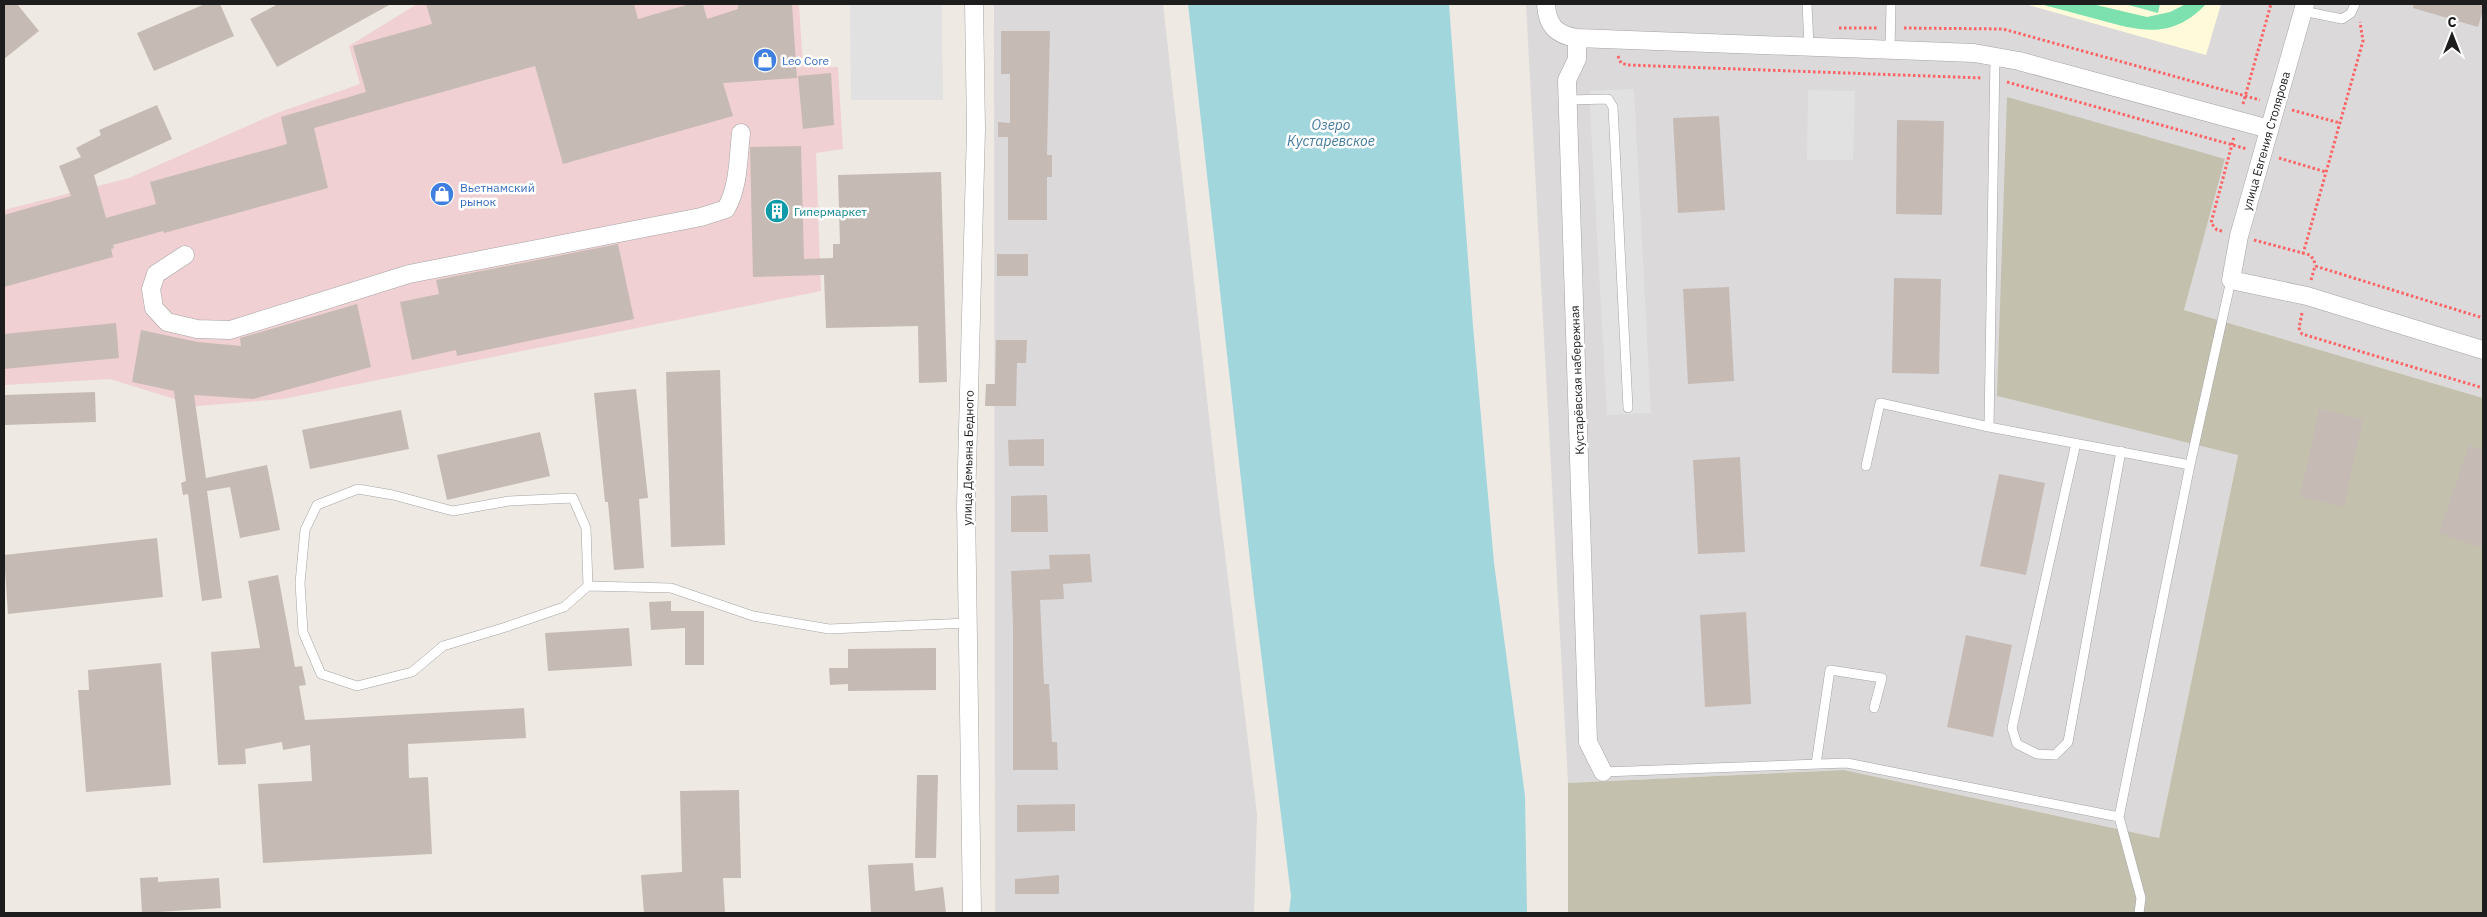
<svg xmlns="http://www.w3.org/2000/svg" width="2487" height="917" viewBox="0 0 2487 917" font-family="'IBM Plex Sans',sans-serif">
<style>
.residential{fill:#dbd9da}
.commercial{fill:#f0d0d2}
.education{fill:#fffbda}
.construction{fill:#c3c0ad}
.pitch{fill:#7de0af}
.parking{fill:#e1e1e1}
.water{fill:#a1d6dd}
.building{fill:#c6bab5}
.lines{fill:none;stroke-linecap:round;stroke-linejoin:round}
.service-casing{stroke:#a4a4a4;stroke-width:10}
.minor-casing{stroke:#a4a4a4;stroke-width:19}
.path{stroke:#fd6465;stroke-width:3;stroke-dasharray:2.5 2.5;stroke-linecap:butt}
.service{stroke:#fff;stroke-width:9}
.minor{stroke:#fff;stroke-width:18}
.labels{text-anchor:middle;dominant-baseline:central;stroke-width:5;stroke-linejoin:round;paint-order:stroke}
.shop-label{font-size:12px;fill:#366cbe;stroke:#fff;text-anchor:start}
.street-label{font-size:12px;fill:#1d1d1d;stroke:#fff}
.culture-label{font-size:12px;fill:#0d838f;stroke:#fff;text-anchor:start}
.water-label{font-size:14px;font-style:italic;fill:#42799e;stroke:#fff}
</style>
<rect width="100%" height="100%" fill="#eee9e2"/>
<!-- residential -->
<path class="residential" d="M994,4H1163L1218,497L1257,814L1254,913H995Z
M1526,4H2483V398L2184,310L2225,159L1997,396L2238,454L2159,838L1844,770L1568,783Z"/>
<!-- commercial -->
<path class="commercial" d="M417,4H799L803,67H838L843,149L816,153L821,291L283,399L197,406L110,379L4,385V210L129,178L277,113L360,84L349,46Z"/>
<!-- education -->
<path class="education" d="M2025,4H2221L2206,55Z"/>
<!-- construction -->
<path class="construction" d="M2007,97L2225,159L2184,310L2483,398V913H1568V783L1844,770L2159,838L2238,455L1997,396Z"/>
<!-- pitch -->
<path class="pitch" d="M2040,4H2092L2147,17L2170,12L2186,4H2206C2173,39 2142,32 2100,20C2080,15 2060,9 2040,4Z
M2125,4H2160L2158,13Z"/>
<!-- parking -->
<path class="parking" d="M850,4H942L943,100H851Z
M1634,89L1651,413L1607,415L1589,91Z
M1808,90L1855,91L1853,160H1807Z"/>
<!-- water -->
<path class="water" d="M1188,4H1449L1473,326L1494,563L1525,796L1527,913H1289L1291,896L1254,596Z"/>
<!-- building -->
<path class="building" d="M4,4H17L39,31L4,59Z
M205,4H220L234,36L154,71L137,33Z
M278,4H391L277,67L250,19Z
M426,4H634L638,19L690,4H703L707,19L738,9V4H792L797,78L723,83L733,116L563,164L535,66L314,128L328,188L164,233L163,231L113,245L114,248L111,249L113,257L4,287V215L71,196L59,166L81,157L76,148L101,135L99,130L157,105L172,139L94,175L106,218L156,204L150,182L287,144L281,117L366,92L353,46L432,24Z
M2414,4H2483V10L2478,27L2413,8Z
M1001,31H1050L1047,155H1052V177H1047V220H1008V137H998V122L1010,123V74H1001Z
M831,73L834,125L803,129L798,76Z
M1719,116L1725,210L1678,213L1673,118Z
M1897,120L1944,121L1942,215L1896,214Z
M801,146L804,259L833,258V244H840L838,175L941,172L947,382L919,383L918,326L826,328L824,275L753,277L750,147Z
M618,244L634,319L457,356L456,350L412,360L400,302L439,294L436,280Z
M997,254H1028V276H997Z
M1894,278L1941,279L1939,374L1892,373Z
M1729,287L1734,381L1688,384L1683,289Z
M357,304L371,367L253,399L194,395L206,478L267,465L280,530L240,538L230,487L207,491L222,598L202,601L188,494L183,495L181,483L186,481L174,391L132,382L141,330L198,342L241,346L240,338Z
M116,323L119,358L4,369V334Z
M996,340H1027L1026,363H1017L1016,406H985L986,384H995Z
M720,370L725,545L671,547L666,372Z
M636,389L648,498L639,499L644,568L614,570L608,502H605L594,393Z
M95,392L96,422L4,425V395Z
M2319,409L2363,419L2344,507L2300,497Z
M401,410L409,449L310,469L302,430Z
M540,432L550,476L447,500L437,455Z
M1044,439V466H1009L1008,440Z
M2469,445L2483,450V548L2439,533Z
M1740,457L1745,552L1698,554L1693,460Z
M1999,474L2045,483L2026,575L1980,566Z
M1047,495L1048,532H1011V496Z
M157,538L163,597L8,614L4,555Z
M1090,554L1092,582L1063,584L1064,599L1040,600L1044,684H1049L1052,742H1057L1058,770H1013V626L1011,571L1050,569L1049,555Z
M278,575L295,667L302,666L306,685L299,686L305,720L524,708L526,738L408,744L409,778L428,777L432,854L263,863L258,784L312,781L310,745L283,750L282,742L245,749L246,764L218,765L211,652L260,648L248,581Z
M671,601V611H704V665H685V628L651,630L649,602Z
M1746,612L1751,704L1705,707L1700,615Z
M629,628L632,666L548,671L545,633Z
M1966,635L2012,645L1993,737L1947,727Z
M936,648V690L848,691V684L830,685L829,668H848V649Z
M161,663L171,785L86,792L78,690H89L88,670Z
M917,775H938L936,858H915Z
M739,790L741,878H723L725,913H644L641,875L682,872L680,791Z
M1075,804V831L1017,832V805Z
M913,863L915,891L943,887L946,913H871L868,865Z
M1059,875V894H1015V879Z
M158,877V882L219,878L221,908L142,913L140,878Z"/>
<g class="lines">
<!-- service casing -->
<g class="service-casing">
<path id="service" d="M1807,4L1809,46
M2303,11L2342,19L2351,13L2355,4
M1890,49L1891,4
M1568,100L1608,99L1613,107L1628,408
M1989,427L1995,56
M2076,443L2012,728L2017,744L2037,754L2055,755L2068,742L2121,451
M1866,466L1880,403L1989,427L2190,465
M588,586L586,528L573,498L509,501L453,511L393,495L358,489L317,505L305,530L300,583L303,632L321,674L357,686L412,672L443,646L506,627L564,607L588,586L671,588L753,616L829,629L968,623
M1816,764L1830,670L1882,678L1874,708
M1603,772L1847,763L2119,817
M2139,913L2141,898L2119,817L2190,465L2231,280"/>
</g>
<!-- minor casing -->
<g class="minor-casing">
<path id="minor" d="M1546,4C1547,25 1556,35 1577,38V59L1567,80L1588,742L1603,772
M2305,4L2239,236L2231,280L2307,296L2483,350
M1577,38L1974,53L2019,61L2269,129
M185,255L156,274L151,289L154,308L167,322L197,329L230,330L409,274L701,217L726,209C739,186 738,159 741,133
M972,913L966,505L976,129L974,4"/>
</g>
<!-- path -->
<path class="path" d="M1839,28H1877
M1904,28L2003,29L2260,100
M1618,56L1621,63L1628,65L1982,78
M2007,82L2247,149
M2243,104L2271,4
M2292,110L2340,123
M2279,158L2326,172
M2222,231L2217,230L2211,223L2234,137
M2254,240L2310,255L2314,260L2315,266
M2303,254L2363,41L2360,22
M2311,280L2315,266L2483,318
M2302,313L2299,328L2302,334L2483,388"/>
<!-- service -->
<use href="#service" class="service"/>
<!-- minor -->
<use href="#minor" class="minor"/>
</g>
<!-- icons -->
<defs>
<g id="shop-disc" transform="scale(1.25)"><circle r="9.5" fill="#3f7fe0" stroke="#fff"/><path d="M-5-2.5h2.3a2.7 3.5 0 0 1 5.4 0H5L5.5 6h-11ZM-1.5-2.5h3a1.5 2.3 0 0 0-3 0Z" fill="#fff"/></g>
<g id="building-disc" transform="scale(1.25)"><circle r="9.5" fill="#0f9aa8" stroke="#fff"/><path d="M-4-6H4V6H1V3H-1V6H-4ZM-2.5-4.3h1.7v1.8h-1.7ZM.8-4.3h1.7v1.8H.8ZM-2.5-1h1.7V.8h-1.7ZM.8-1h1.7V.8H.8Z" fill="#fff"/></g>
</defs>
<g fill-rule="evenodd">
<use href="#shop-disc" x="765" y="60"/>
<use href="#shop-disc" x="442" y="194"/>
<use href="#building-disc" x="777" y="211"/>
</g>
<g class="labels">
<!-- shop labels -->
<g class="shop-label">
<text x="782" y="60">Leo Core</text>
<text x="460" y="187">Вьетнамский<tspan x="460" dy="14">рынок</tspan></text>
</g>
<!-- street labels -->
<g class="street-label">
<text transform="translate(2266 141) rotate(-74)">улица Евгения Столярова</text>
<text transform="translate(1577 380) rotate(-92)">Кустарёвская набережная</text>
<text transform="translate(968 458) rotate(-89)">улица Демьяна Бедного</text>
</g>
<!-- culture labels -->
<g class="culture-label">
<text x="794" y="211">Гипермаркет</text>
</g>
<!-- water labels -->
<g class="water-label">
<text x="1331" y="125">Озеро<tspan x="1331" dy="16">Кустаревское</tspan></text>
</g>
</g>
<!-- border -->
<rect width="2487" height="917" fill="none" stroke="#1d1d1d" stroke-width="10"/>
<!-- north arrow -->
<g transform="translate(2452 35)" stroke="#ffffff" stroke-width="4" paint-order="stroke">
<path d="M0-4L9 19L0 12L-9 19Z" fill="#1d1d1d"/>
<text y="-8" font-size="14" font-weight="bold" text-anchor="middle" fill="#1d1d1d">С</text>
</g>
</svg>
